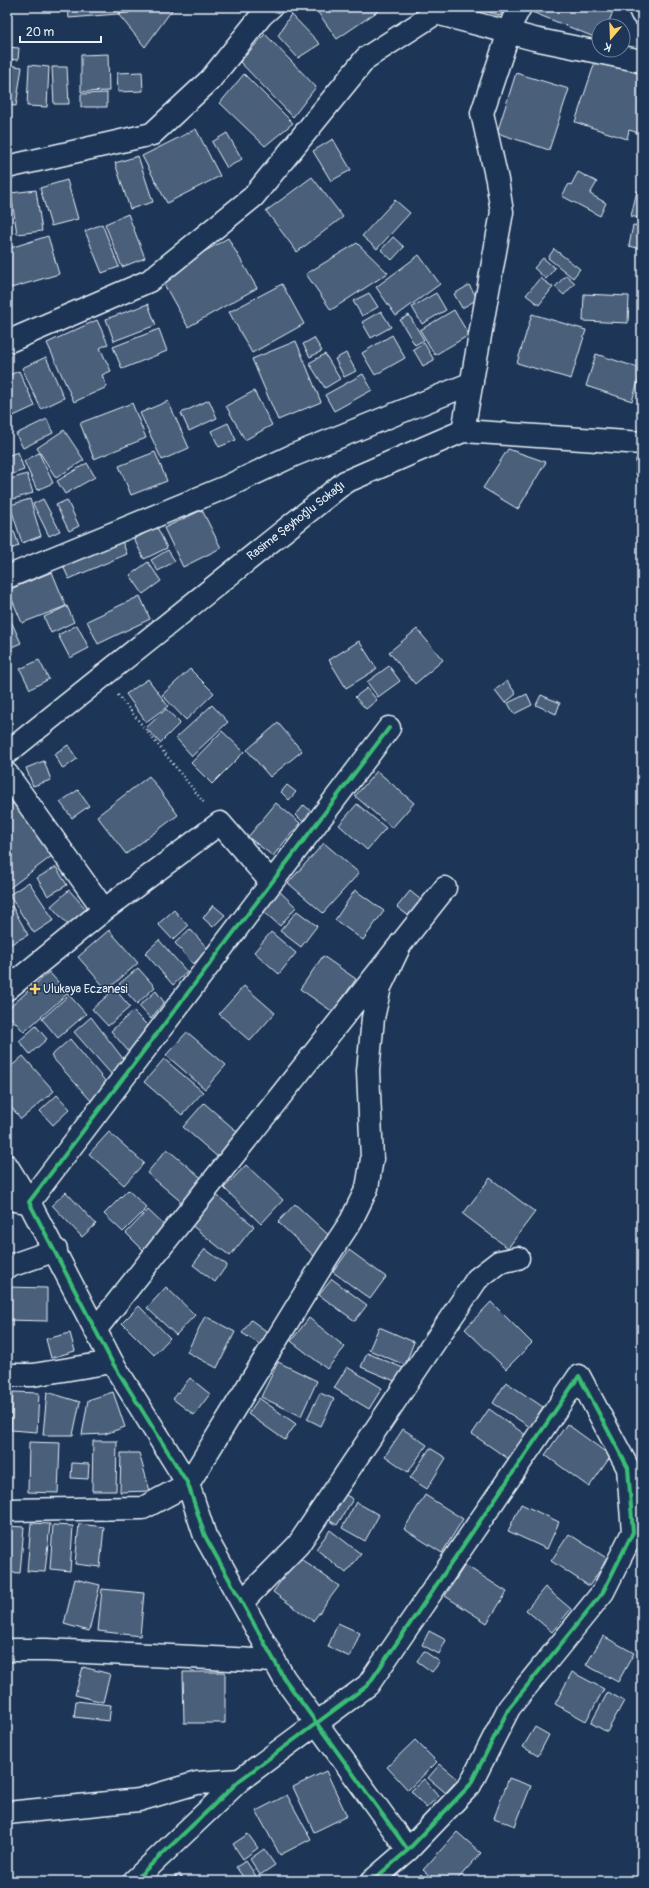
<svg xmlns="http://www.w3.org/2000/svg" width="649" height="1888" viewBox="0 0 649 1888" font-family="Pangolin,sans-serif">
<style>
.building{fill:#495e7a;stroke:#e8f1f8}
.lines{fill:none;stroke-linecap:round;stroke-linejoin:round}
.minor-casing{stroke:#e8f1f8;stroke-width:25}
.major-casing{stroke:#e8f1f8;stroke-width:25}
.path{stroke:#e8f1f8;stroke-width:2.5;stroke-dasharray:1 3;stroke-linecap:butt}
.minor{stroke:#1d3557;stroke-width:22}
.major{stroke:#1d3557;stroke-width:22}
.cycleway-casing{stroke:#1d3557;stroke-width:6}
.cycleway{stroke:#3abd76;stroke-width:4}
.poi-dot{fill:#ffd166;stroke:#1d3557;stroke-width:1.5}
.labels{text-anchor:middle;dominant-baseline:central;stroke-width:3;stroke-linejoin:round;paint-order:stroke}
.street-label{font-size:12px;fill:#e8f1f8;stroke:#1d3557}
.poi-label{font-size:12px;fill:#e8f1f8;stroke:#1d3557;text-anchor:start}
</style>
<rect width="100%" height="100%" fill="#1d3557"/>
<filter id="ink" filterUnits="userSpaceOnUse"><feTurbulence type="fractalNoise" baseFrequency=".025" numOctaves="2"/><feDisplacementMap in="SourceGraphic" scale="8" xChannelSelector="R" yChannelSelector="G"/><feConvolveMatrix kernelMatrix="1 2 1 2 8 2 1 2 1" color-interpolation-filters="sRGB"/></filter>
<g filter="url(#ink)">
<!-- building -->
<path class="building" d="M68,7H128L129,13L69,18Z
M128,7H167L172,10L145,47L118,14Z
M314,7H384L337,39Z
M475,7H505L500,16Z
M534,7H615L607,26H599V39L532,12Z
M291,14L320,44L298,58L278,36Z
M265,34L316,87L293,117L240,62Z
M7,47L19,48L18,60L7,59Z
M108,54L109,91L81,92V55Z
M596,59L642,75V134L629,130L627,139L575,122Z
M7,65L22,67L16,106L7,105Z
M29,65L49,67L47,107L27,106Z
M52,67H67L69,104H54Z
M142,72L143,91L118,92L117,73Z
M516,73L569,89L549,150L497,133Z
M244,74L293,123L265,146L220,103Z
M107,93V107H81V94Z
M196,129L220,176L167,203L142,156Z
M227,133L242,159L227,168L212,142Z
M333,139L351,170L331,181L313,151Z
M138,156L153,202L130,209L115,163Z
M578,172L597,182L590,194L606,203L600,216L562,196L569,184L571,185Z
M312,177L343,217L297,252L266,211Z
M67,180L78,219L51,226L40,188Z
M36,190L42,231L17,234L11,193Z
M637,191L642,192V219L631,216Z
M395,200L410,213L377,249L362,236Z
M128,214L145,258L122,267L105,224Z
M102,224L119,267L102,273L85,231Z
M633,225L642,226V249L629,246Z
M48,236L59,274L11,288L7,275V249Z
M393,237L404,247L392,260L381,250Z
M228,238L257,288L188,327L160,277Z
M357,243L388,273L331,310L306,274Z
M554,249L580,269L573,278L548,258Z
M419,255L440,284L396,316L376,287Z
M543,258L555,268L546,279L534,268Z
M566,275L575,283L564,295L555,287Z
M540,278L553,287L539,305L526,295Z
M282,284L304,324L252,353L229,312Z
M469,285L478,299L462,308L454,294Z
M369,293L378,307L362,316L353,301Z
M436,293L446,310L422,324L412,307Z
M584,294L629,296L628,323L583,321Z
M148,304L156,325L114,341L106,319Z
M454,310L469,335L435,355L420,330Z
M381,311L391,327L371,338L362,322Z
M532,314L586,330L571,379L517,363Z
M409,315L424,340L415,345L400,320Z
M97,320L108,344L100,348L111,371L102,375L107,387L74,402L47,343Z
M159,329L167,351L122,369L113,347Z
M392,335L405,358L375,375L362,353Z
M314,338L322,351L310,357L303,344Z
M296,341L321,402L278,420L252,359Z
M424,343L434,360L423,366L413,349Z
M346,353L356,371L344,377L335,359Z
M325,354L340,379L325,388L309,363Z
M596,354L642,369L632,401L586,386Z
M46,357L64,398L41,409L22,368Z
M19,371L35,406L7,419V376Z
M363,374L372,390L334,411L325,395Z
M254,391L272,425L245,440L226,406Z
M209,400L217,418L189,431L181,413Z
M168,401L189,448L162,460L140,413Z
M132,403L146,438L94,459L80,423Z
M47,419L53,433L23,448L16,434Z
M228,423L236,440L219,447L211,431Z
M64,430L84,460L56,478L37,448Z
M508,449L546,462L518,509L483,488Z
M18,452L24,470L7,476V456Z
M155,452L167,481L131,495L119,466Z
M39,453L53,483L37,490L24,461Z
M636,459H642V474H636Z
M87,463L95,477L65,494L57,481Z
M27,474L33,493L7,501V480Z
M30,499L41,536L22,543L10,505Z
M43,499L60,531L49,536L33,504Z
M67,500L79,526L69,531L56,505Z
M202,510L221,548L183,567L164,528Z
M7,515L11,528L7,529Z
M157,527L167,548L144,559L134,539Z
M14,531L19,546L7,550V533Z
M122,541L127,554L69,579L63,566Z
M168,550L175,561L158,571L151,560Z
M148,562L161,581L143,594L130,575Z
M52,572L66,606L22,623L8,590Z
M140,596L150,619L98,644L87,621Z
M67,606L74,622L51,633L44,617Z
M7,612L21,643L7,649Z
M77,625L89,648L70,658L58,635Z
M417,629L443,660L415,684L389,652Z
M359,641L377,669L346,688L329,660Z
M39,660L49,679L30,689L20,669Z
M389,666L400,681L378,697L367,682Z
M190,669L214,693L186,720L162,695Z
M148,679L168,706L146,722L126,694Z
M507,681L516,694L505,703L495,690Z
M367,688L377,700L366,709L355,697Z
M527,694L532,705L514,714L508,703Z
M541,695L560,703L556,714L536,705Z
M212,705L228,722L192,756L176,738Z
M166,709L180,723L160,743L146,728Z
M278,723L302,751L270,777L247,750Z
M222,731L244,752L212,784L191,763Z
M68,745L77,759L63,769L54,754Z
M44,761L51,780L33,786L26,768Z
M377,771L414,803L392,828L355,796Z
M149,776L178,815L126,854L97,816Z
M287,785L296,792L289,800L281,792Z
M78,790L89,806L72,818L60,802Z
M13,803L52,856L7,890V807Z
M276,803L300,823L273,856L248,837Z
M357,804L386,828L367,850L339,825Z
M304,805L314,814L305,824L296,815Z
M324,843L359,873L323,913L288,883Z
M56,867L67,885L48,896L37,878Z
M29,882L54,920L34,933L9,895Z
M69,890L87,910L69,926L51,906Z
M355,890L384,911L363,940L335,920Z
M279,891L296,907L280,926L262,910Z
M410,891L426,904L414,920L397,907Z
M213,905L225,915L213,927L203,918Z
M12,906L28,935L7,946V909Z
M174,910L188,926L173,940L158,924Z
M297,911L317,926L301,947L280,931Z
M190,929L209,950L193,964L175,943Z
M109,930L138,963L107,990L78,957Z
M271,932L296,953L279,974L254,952Z
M159,940L187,972L173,985L145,953Z
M323,956L356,979L333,1012L300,989Z
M138,968L155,987L137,1004L119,984Z
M49,972L68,993L24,1032L7,1013V1010Z
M244,986L275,1013L250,1041L219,1014Z
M115,989L130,1007L108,1026L92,1009Z
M156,991L164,1002L151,1019L139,1006Z
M69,995L86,1014L58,1038L42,1019Z
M133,1011L148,1026L129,1052L111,1031Z
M91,1017L124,1060L113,1076L74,1032Z
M36,1026L47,1039L30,1054L19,1041Z
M187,1032L226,1065L205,1089L166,1055Z
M70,1039L106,1082L93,1103L51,1056Z
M23,1056L54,1091L21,1119L7,1102V1070Z
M164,1059L203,1092L182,1115L144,1082Z
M57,1095L70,1109L53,1125L40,1111Z
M204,1103L241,1135L220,1159L183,1127Z
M109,1132L144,1163L124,1185L89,1154Z
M167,1149L205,1181L185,1205L147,1173Z
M246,1165L283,1200L261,1224L224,1188Z
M490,1178L535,1212L508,1248L463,1214Z
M128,1190L147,1208L123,1232L104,1214Z
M66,1192L96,1224L82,1237L52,1205Z
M214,1193L254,1226L230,1256L190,1224Z
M295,1204L334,1240L316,1258L278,1222Z
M148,1210L167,1228L144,1251L126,1233Z
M205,1249L227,1265L215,1282L193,1265Z
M349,1250L386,1277L370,1299L333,1272Z
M332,1279L367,1305L355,1321L319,1295Z
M7,1287L47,1288V1321L7,1320Z
M166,1287L195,1315L176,1335L147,1308Z
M491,1302L532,1343L506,1369L465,1329Z
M139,1306L170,1338L154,1355L122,1323Z
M205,1316L235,1332L217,1368L187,1352Z
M309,1318L345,1347L327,1369L291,1341Z
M251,1320L269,1333L261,1345L242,1333Z
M379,1327L414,1342L405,1365L369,1350Z
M70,1333L75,1351L51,1358L46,1339Z
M367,1353L403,1368L397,1382L361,1367Z
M278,1362L317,1381L301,1416L261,1397Z
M347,1367L382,1388L369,1409L334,1388Z
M190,1378L210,1394L194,1415L173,1399Z
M506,1382L543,1407L530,1427L493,1403Z
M7,1390L10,1391L8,1433H7Z
M13,1392L39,1393L37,1432L11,1430Z
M47,1392L80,1402L73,1435H43Z
M113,1392L125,1427L105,1434L82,1435L88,1400Z
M320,1393L334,1399L321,1426L307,1419Z
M259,1398L296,1424L285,1440L248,1414Z
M489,1409L530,1438L513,1462L472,1434Z
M567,1424L611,1456L589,1487L545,1455Z
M403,1429L427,1445L408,1472L385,1456Z
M93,1441H117L116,1491H92Z
M29,1442L60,1443L58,1493L28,1492Z
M430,1448L446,1458L427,1489L410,1478Z
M121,1453H139L150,1491L120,1492Z
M72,1463L89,1464L88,1479L71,1478Z
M337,1490L353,1499L337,1525L322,1516Z
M425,1495L463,1519L442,1553L404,1529Z
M356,1502L379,1515L365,1541L342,1528Z
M521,1504L559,1522L547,1549L508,1531Z
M31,1523L50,1524L45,1572L27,1571Z
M79,1524L104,1527L100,1567L75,1564Z
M53,1525L73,1526L70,1571L50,1569Z
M7,1526L24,1527L20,1573L7,1572Z
M330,1530L361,1554L346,1573L316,1549Z
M569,1534L608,1559L589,1586L551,1561Z
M298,1557L339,1586L313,1621L273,1592Z
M465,1565L507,1592L487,1623L445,1596Z
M75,1579L100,1585L89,1631L64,1624Z
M545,1587L571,1609L552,1632L526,1610Z
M102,1589L144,1593L140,1636L98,1631Z
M338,1623L360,1633L350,1657L328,1647Z
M429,1631L446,1640L439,1654L422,1645Z
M603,1636L634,1653L618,1682L586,1665Z
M424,1651L440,1662L432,1672L417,1661Z
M83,1667L110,1674L103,1702L75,1695Z
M183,1672H225V1723H184Z
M572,1672L604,1689L586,1721L555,1704Z
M608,1692L624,1701L607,1732L591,1723Z
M76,1701L111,1705L109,1721L74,1717Z
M535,1727L549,1735L538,1756L523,1747Z
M415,1740L437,1762L408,1790L387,1767Z
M440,1764L458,1779L446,1793L428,1778Z
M326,1771L347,1816L314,1832L293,1787Z
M509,1778L531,1786L515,1826L494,1818Z
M424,1779L439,1796L426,1808L411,1791Z
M287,1795L311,1839L280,1855L256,1811Z
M457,1832L481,1853L456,1881H435L423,1870Z
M248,1834L258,1848L243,1859L233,1844Z
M264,1849L275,1865L260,1875L250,1859Z
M246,1861L256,1876L248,1881H246L236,1867Z
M180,1874L183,1881H167Z
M421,1874L429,1881H414Z"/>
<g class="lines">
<!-- minor casing -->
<g class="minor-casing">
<path id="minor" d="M639,7L642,14
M7,167L152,134L210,80L262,15L271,7
M7,342L149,281L253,197L366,58L436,13L534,39L642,61
M463,431L502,212L497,180L482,113L513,20L520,7
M7,577L226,487L294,455L472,383
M389,728L29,1202L112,1362L188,1484L205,1536L284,1678L408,1850
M7,774L104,910
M7,989L104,910L220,823L271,882
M7,1166L29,1202L7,1199
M7,1267L56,1250
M96,1329L445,888
M7,1375H33L112,1362
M7,1510L143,1508L188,1484L326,1259L351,1221L367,1188L372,1159L368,1071L373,1018L380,987L401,943
M242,1602L298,1545L477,1279L499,1262L518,1258
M7,1650H46L274,1661
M7,1813L139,1800L197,1783L240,1780
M134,1881L240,1780L368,1685L579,1376L628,1468L633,1532L603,1592L509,1708L470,1785L408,1850L372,1881"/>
</g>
<!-- major casing -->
<g class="major-casing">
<path id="major" d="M7,753L345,482L463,431L642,443"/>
</g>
<!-- path -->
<path class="path" d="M118,695L205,804"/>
<!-- minor -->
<use href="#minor" class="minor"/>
<!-- major -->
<use href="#major" class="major"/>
<!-- cycleway casing -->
<g class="cycleway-casing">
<path id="cycleway" d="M389,728L29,1202L112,1362L188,1484L205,1536L284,1678L408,1850
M134,1881L240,1780L368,1685L579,1376L628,1468L633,1532L603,1592L509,1708L470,1785L408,1850L372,1881"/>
</g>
<!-- cycleway -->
<use href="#cycleway" class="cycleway"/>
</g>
</g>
<!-- markers -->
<path class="poi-dot" d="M33 983h4v4h4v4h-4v4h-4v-4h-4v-4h4z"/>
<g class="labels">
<!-- street labels -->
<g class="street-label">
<text transform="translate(296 521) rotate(-38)">Rasime Şeyhoğlu Sokağı</text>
</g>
<!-- poi labels -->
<g class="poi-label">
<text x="43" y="989">Ulukaya Eczanesi</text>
</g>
</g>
<!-- margin -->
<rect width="649" height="1888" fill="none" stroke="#1d3557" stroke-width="24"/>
<rect x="12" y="12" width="625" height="1864" fill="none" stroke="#e8f1f8" stroke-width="1.5" filter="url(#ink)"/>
<!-- north arrow -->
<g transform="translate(611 38) rotate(199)"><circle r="19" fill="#1d3557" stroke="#6e8097"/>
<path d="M0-3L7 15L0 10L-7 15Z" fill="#ffd166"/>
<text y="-6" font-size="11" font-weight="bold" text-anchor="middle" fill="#e8f1f8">K</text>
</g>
<!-- scale -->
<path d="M20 36v6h81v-6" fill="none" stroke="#e8f1f8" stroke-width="2"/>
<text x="26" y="36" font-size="12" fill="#e8f1f8" stroke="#1d3557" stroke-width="3" paint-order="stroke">20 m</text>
</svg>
